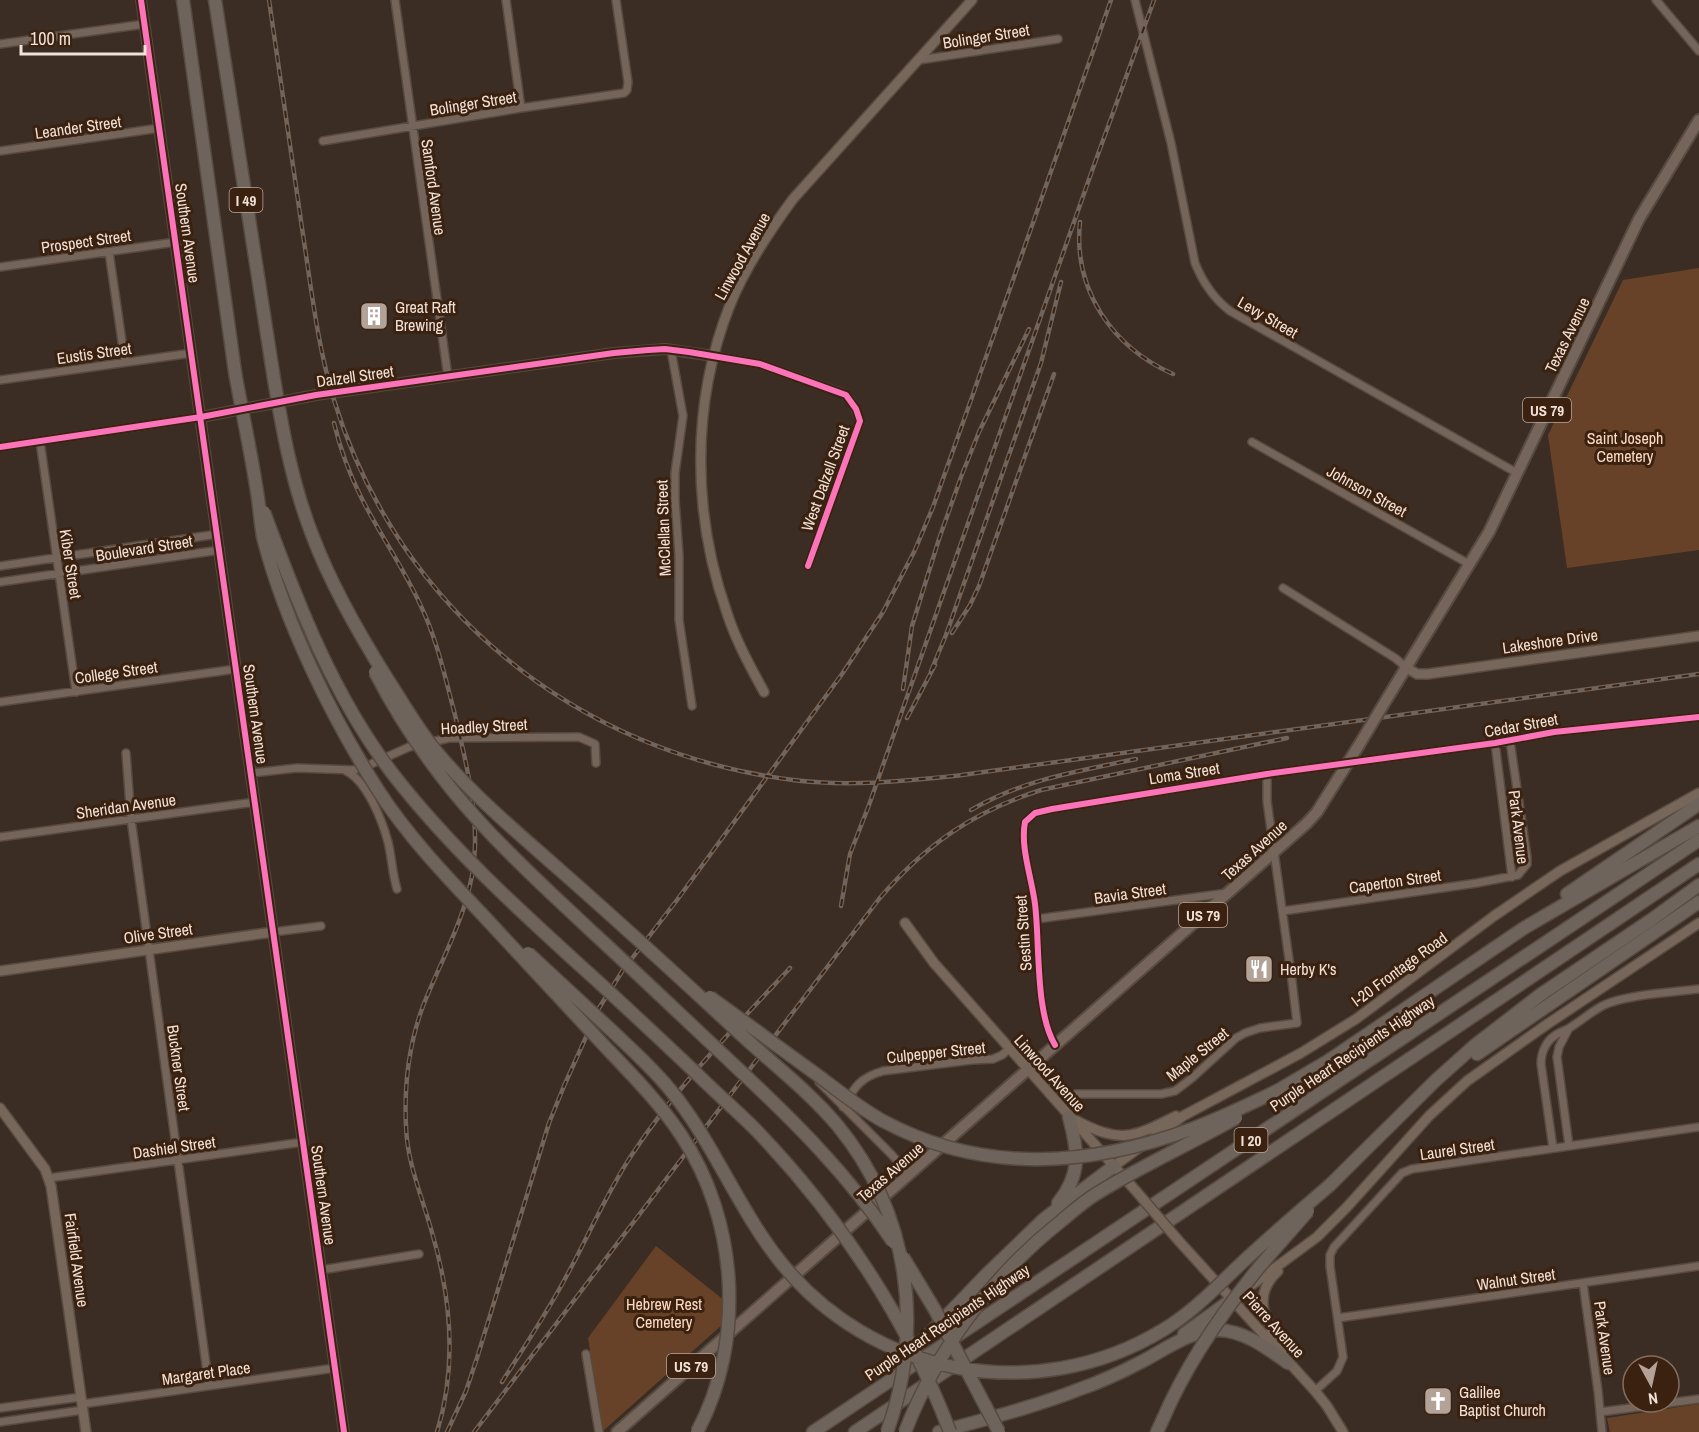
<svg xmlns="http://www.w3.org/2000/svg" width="1699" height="1432" viewBox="0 0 1699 1432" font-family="'Archivo Narrow',sans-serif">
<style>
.green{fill:#684228}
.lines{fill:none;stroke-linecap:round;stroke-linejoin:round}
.street-casing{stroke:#574b41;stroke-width:10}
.secondary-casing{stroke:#574b41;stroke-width:12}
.primary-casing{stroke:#574b41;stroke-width:14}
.highway-casing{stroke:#574b41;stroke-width:15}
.street{stroke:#74645a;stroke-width:7}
.secondary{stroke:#77665a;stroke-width:9}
.primary{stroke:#75655a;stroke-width:10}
.highway{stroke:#6f645b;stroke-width:12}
.rail-casing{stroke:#71645c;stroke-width:4.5}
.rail{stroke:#3b210f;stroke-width:2;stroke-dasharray:7;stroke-linecap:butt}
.secondary-bridge-casing{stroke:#574b41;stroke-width:12;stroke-linecap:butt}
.primary-bridge-casing{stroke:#574b41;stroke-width:14;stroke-linecap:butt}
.highway-bridge-casing{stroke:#574b41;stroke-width:15;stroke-linecap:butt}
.secondary-bridge{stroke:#77665a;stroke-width:9}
.primary-bridge{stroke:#75655a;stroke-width:10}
.highway-bridge{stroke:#6f645b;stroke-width:12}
.cycleway-casing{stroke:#3b210f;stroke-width:10}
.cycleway{stroke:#fb73b8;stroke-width:6}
.labels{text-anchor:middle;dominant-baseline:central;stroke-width:6;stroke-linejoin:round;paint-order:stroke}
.shield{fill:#3b210f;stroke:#bba79a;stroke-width:1.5}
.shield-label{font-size:15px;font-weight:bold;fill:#f2e1d6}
.street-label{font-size:16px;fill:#f2e1d6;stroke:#3b210f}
.poi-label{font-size:16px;fill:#f2e1d6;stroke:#3b210f;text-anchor:start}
.park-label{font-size:16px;fill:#fedac2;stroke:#3b210f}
</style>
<rect width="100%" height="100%" fill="#3b2d23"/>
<!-- green -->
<path class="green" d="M1699,268V550L1567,568L1548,435L1623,280Z
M656,1246L725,1301L723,1324L603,1431L588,1338Z
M1699,1404V1432H1610L1607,1418Z"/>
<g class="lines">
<!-- street casing -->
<g class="street-casing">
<path id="street" d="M395,0L448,377
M506,0L521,108
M1135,0L1171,143L1195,263C1203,283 1213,298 1230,311L1517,473
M1656,0L1699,51
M0,44L145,24
M919,60L1058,39
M323,141L521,108L624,93L627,90L628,82L616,0
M0,151L160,128
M109,252L125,362
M0,267L176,242
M671,350L683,416L675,473V500L679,555V620L692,706
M714,356L760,364L842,393C852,398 856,411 860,421L808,566
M0,380L192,353
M40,441L76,692
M1252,442L1469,564
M0,447L201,417
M0,566L218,534
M0,582L220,550
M1283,588L1395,658L1407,668
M0,702L236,669
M1495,743L1512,877
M126,753L131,819L209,1386
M346,771C367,781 382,820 388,842C392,858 392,873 397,889
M251,773L297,768L354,770L369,765L409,747L449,738L579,737L595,744L596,763
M0,837L255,802
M1283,911L1477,883L1518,875L1527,864V857L1510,741
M1037,919L1227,893
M273,932L321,926
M1568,1030L1559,1047L1557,1057L1569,1146
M1055,1045C1035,1012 1040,944 1035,904C1032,879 1020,847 1025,822L1035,813L1052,809L1267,774L1495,743L1554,732L1699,717
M819,1082L891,1154L910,1175
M1076,1094H1161L1175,1091L1192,1078L1236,1038L1245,1033L1260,1028L1297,1023L1292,981L1267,801V774
M843,1107C855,1087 859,1078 883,1071L972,1060L993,1059L1002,1055L1009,1049
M1553,1148L1541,1064C1541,1051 1547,1039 1559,1033C1563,1031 1567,1030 1571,1027C1582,1020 1591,1012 1602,1006C1623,995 1674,992 1699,989
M49,1178L303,1142
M321,1270L419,1254
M1583,1283L1598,1391L1602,1432
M1338,1318L1699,1266
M586,1354L599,1432
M1315,1391L1337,1371L1343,1357L1330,1266V1255L1334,1247L1402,1173L1412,1169L1699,1127
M82,1404L335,1368
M0,1408L81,1397
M1600,1412L1699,1399
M0,1422L83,1410"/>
</g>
<!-- secondary casing -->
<g class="secondary-casing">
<path id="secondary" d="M141,0L344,1432
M201,417L316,395L614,353L665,349L714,356
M1407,668L1417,674H1428L1699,636
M764,692C750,666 736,641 727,613C692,514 691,403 730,305C744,270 771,229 793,199L972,0
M905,923L934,963L1136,1191
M0,971L273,932
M0,1108L45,1169L51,1186L86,1432
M1075,1120C1121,1144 1132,1138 1176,1116
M1114,1166L1183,1116L1301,1053L1356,1019L1494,916L1560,871L1699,793
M1178,1240L1315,1391L1327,1406L1343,1432
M1278,1271C1250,1297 1267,1322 1282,1350
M1245,1290L1317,1237L1347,1207L1429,1116L1467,1081L1546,1025L1699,923"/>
</g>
<!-- primary casing -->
<g class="primary-casing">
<path id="primary" d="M1388,697L1489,532L1639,219L1699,120
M617,1432L1307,823L1317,812L1359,745"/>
</g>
<!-- highway casing -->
<g class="highway-casing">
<path id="highway" d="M183,0L235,372
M215,0L273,373
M1567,894L1699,804
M1477,1054L1699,902
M1277,1091L1328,1061L1524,928L1699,826
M1330,1185L1435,1081L1474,1046L1540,995L1651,920L1699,885
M1058,1203C1082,1174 1078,1150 1069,1117
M1184,1334L1231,1300
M908,1356L986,1275L1044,1219L1114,1166
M813,1432L1699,840
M855,1432L1699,864
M939,1432C986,1419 1034,1407 1080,1389C1100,1382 1120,1373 1139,1363C1163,1351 1190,1330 1218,1330C1245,1331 1267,1348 1288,1363
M1157,1432L1163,1419"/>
</g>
<!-- street -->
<use href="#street" class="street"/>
<!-- secondary -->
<use href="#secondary" class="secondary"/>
<!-- primary -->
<use href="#primary" class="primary"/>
<!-- highway -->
<use href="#highway" class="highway"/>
<!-- rail casing -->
<g class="rail-casing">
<path id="rail" d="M269,0C280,76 291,152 302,228C311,286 317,344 334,400C398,610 577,753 793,780C849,787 905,781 962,775L1699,674
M1080,222C1073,290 1112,347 1173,374
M334,423C340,448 349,473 361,497C379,533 403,567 420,604C437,639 445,677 455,715C465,758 476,801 475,846C474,904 444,953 423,1006C409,1044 404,1086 406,1126C407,1162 421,1194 431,1229C451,1296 458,1364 437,1432
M952,633L970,605L979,586L1054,374
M931,671L946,635L1041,363L1061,282
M903,689L912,626L939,539L961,477L979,432L1029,329
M907,718L935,665
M971,810C1025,779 1076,772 1136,759
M841,906L850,854L869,805L1093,168L1154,0
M502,1382C524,1347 547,1313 566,1277C588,1237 606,1194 631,1156C676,1087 734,1028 790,968
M447,1432L466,1391L477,1358L549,1123L564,1086L599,1008L623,970L677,900L842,674L883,612L915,550L933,507L972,397L1111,0
M474,1432L879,899C926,844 973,812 1041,790L1287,738"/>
</g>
<!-- rail -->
<use href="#rail" class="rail"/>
<!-- secondary-bridge casing -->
<g class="secondary-bridge-casing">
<path id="secondary-bridge" d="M1136,1191L1178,1240"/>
</g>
<!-- primary-bridge casing -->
<g class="primary-bridge-casing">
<path id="primary-bridge" d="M1359,745L1388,697"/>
</g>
<!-- highway-bridge casing -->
<g class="highway-bridge-casing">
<path id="highway-bridge" d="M235,372C242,412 251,452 257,492C260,508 260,525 264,541C286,624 332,718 378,790C407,835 444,874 480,912C519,954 558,996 597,1038C626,1069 657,1099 681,1135C738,1220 746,1341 697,1432
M273,373C282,428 292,484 313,537C332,587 359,634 388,680C403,703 417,728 435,750C472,795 518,833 561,871C620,923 677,975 734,1028C769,1061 808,1090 838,1126C909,1213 925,1327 887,1432
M264,512C298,604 334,699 396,778C451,848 518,909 584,969C622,1003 659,1038 696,1073C715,1092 736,1110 755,1129C838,1215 908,1320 950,1432
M375,672C403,726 437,775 478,820C512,858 551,893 588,928C637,973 685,1019 733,1064C792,1119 849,1175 893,1242
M528,953C555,978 582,1003 609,1028C631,1049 653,1068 672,1092C714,1144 738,1208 779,1260C871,1377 1036,1407 1163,1330C1195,1311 1220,1283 1247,1258C1274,1233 1302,1209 1330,1185
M710,997C747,1024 783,1050 820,1077C840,1092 861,1109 883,1121C984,1175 1090,1167 1194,1128C1223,1117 1250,1104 1277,1091
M903,1257L935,1310L999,1432
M1163,1419C1186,1365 1219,1317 1256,1271C1273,1250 1291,1231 1308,1211
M905,1432C936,1351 992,1276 1060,1222C1072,1212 1083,1202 1096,1194C1141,1166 1190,1144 1236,1118"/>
</g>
<!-- secondary-bridge -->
<use href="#secondary-bridge" class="secondary-bridge"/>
<!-- primary-bridge -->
<use href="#primary-bridge" class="primary-bridge"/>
<!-- highway-bridge -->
<use href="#highway-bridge" class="highway-bridge"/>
<!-- cycleway casing -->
<g class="cycleway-casing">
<path id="cycleway" d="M141,0L344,1432
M0,447L201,417L316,395L614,353L648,350L665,349L689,352L760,364L846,395L856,409L860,421L808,566
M1055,1045C1035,1012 1040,944 1035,904C1032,879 1020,847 1025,822L1035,813L1052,809L1267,774L1495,743L1554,732L1699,717"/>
</g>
<!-- cycleway -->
<use href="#cycleway" class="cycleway"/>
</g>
<!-- icons -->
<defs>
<g id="building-square" transform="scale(1.5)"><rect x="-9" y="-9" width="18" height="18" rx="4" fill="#b2a297" stroke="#3b210f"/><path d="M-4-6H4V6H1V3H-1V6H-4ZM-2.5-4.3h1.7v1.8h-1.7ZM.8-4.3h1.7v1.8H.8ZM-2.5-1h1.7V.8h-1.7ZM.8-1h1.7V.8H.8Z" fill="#fff"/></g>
<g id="restaurant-square" transform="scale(1.5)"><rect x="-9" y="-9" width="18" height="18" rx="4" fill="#b2a297" stroke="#3b210f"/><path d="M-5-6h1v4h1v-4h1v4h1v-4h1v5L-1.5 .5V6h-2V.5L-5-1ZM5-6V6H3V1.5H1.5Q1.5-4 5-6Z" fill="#fff"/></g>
<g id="church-square" transform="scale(1.5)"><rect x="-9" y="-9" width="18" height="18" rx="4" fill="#b2a297" stroke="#3b210f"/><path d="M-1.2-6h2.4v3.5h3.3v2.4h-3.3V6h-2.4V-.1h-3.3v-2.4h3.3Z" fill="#fff"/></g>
</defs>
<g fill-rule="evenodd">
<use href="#building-square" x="374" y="316"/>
<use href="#restaurant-square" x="1259" y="969"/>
<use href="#church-square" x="1438" y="1401"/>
</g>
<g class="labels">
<!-- shield labels -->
<g class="shield">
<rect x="229.5" y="188" width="33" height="24" rx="4.5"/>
<rect x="1523" y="398" width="48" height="24" rx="4.5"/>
<rect x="1179" y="903" width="48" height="24" rx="4.5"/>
<rect x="1234.5" y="1128" width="33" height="24" rx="4.5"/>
<rect x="667" y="1354" width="48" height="24" rx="4.5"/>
</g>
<g class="shield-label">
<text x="246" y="200">I 49</text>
<text x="1547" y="410">US 79</text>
<text x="1203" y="915">US 79</text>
<text x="1251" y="1140">I 20</text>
<text x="691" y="1366">US 79</text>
</g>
<!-- street labels -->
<g class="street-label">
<text transform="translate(986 36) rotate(-9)">Bolinger Street</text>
<text transform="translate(473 103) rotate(-9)">Bolinger Street</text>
<text transform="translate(78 127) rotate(-8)">Leander Street</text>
<text transform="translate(434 187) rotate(82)">Samford Avenue</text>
<text transform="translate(188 233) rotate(82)">Southern Avenue</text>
<text transform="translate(86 241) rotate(-8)">Prospect Street</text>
<text transform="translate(742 256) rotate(-61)">Linwood Avenue</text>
<text transform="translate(1268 317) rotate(30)">Levy Street</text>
<text transform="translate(1567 335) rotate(-64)">Texas Avenue</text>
<text transform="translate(94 353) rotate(-8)">Eustis Street</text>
<text transform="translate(355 376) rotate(-8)">Dalzell Street</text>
<text transform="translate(825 478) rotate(-70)">West Dalzell Street</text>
<text transform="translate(1367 491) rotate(29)">Johnson Street</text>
<text transform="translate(663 528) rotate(-92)">McClellan Street</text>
<text transform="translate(144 548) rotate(-9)">Boulevard Street</text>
<text transform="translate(71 564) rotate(81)">Kiber Street</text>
<text transform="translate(1550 641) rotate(-8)">Lakeshore Drive</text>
<text transform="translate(116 672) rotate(-8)">College Street</text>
<text transform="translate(256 714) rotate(82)">Southern Avenue</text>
<text transform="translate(1521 725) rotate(-10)">Cedar Street</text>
<text transform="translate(484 726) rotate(-3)">Hoadley Street</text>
<text transform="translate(1184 773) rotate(-9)">Loma Street</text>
<text transform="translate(126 806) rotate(-8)">Sheridan Avenue</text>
<text transform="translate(1519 827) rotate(83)">Park Avenue</text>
<text transform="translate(1254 850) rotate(-42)">Texas Avenue</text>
<text transform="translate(1395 881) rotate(-8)">Caperton Street</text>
<text transform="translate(1130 893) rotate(-8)">Bavia Street</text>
<text transform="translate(158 933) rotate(-8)">Olive Street</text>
<text transform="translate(1023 933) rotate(-94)">Sestin Street</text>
<text transform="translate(1399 969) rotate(-36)">I-20 Frontage Road</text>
<text transform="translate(936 1052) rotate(-6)">Culpepper Street</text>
<text transform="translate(1352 1053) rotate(-34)">Purple Heart Recipients Highway</text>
<text transform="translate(1197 1054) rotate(-39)">Maple Street</text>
<text transform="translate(179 1068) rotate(82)">Buckner Street</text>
<text transform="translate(1050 1073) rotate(48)">Linwood Avenue</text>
<text transform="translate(174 1147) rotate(-8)">Dashiel Street</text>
<text transform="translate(1457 1149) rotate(-8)">Laurel Street</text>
<text transform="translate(890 1172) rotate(-41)">Texas Avenue</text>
<text transform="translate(324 1195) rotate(82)">Southern Avenue</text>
<text transform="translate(77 1260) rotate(82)">Fairfield Avenue</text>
<text transform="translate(1516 1279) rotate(-8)">Walnut Street</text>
<text transform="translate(947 1322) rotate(-34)">Purple Heart Recipients Highway</text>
<text transform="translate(1274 1324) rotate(48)">Pierre Avenue</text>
<text transform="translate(1605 1338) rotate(82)">Park Avenue</text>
<text transform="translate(206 1373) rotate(-8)">Margaret Place</text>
</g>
<!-- poi labels -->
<g class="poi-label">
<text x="395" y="307">Great Raft<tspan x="395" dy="18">Brewing</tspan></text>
<text x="1280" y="969">Herby K's</text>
<text x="1459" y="1392">Galilee<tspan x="1459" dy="18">Baptist Church</tspan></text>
</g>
<!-- park labels -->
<g class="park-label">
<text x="1625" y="438">Saint Joseph<tspan x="1625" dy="18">Cemetery</tspan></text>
<text x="664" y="1304">Hebrew Rest<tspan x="664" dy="18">Cemetery</tspan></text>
</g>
</g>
<!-- north arrow -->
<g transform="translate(1651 1384) rotate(172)"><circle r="28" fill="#3b210f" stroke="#846e5f" stroke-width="1.5"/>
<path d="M0-4.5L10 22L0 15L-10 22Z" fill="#b2a297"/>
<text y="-9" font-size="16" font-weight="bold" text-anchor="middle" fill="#f2e1d6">N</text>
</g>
<!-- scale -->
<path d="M21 45v9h124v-9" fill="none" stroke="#f2e1d6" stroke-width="3"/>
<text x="30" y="45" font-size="18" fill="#f2e1d6" stroke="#3b210f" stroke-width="4.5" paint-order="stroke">100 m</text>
</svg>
